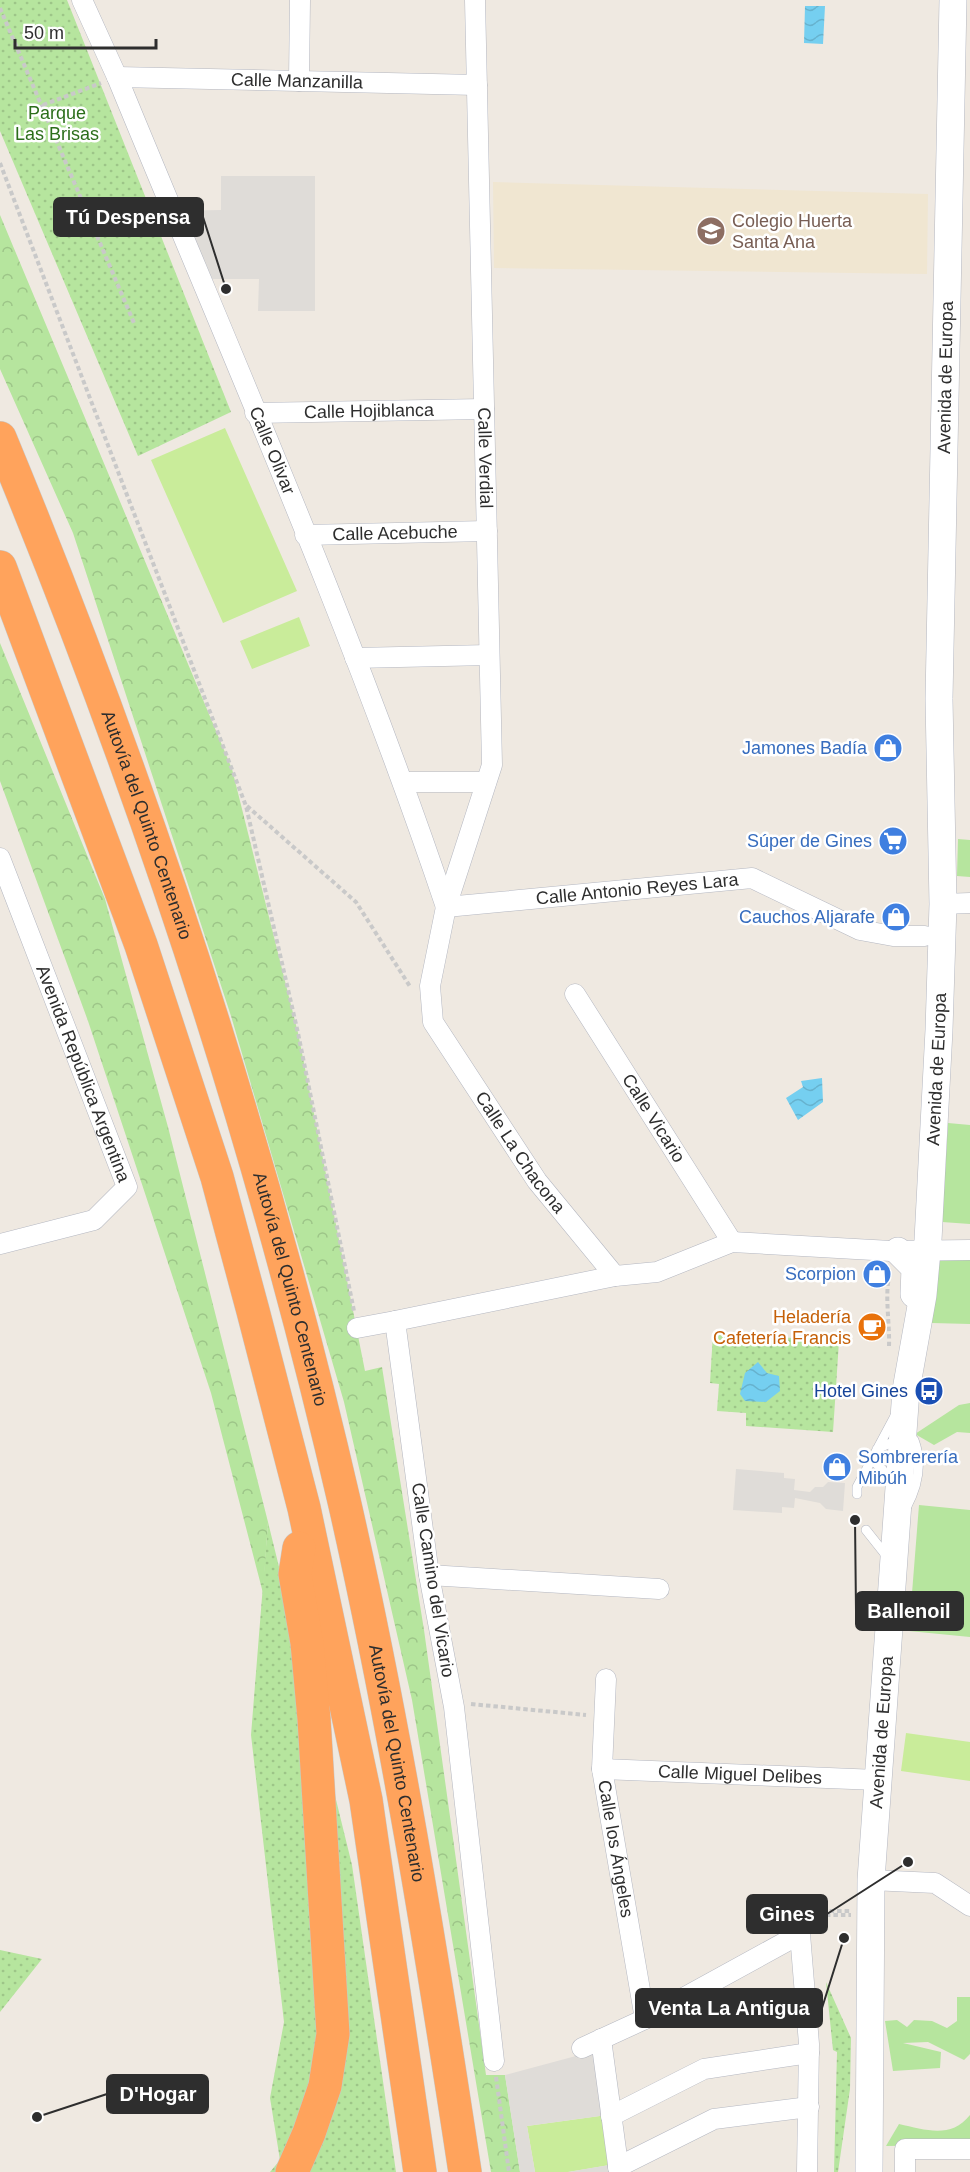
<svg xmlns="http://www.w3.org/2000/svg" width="970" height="2172" viewBox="0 0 970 2172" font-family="Arial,sans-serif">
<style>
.education{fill:#f0e6d1}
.grass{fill:url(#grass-dots)}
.forest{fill:url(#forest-crowns)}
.garden{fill:#b6e59e}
.pitch{fill:#c9ec9a}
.plaza{fill:#dfdcd8}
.water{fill:url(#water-waves)}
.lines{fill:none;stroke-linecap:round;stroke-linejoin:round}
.lane-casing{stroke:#b4b7c1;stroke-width:10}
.street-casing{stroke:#b4b7c1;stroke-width:21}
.secondary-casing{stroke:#b4b7c1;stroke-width:28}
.highway-casing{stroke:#c9c9c9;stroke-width:34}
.path{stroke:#c9c9c9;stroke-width:4;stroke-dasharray:4.5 3;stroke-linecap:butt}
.lane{stroke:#fff;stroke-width:9}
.street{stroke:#fff;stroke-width:20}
.secondary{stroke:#fff;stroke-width:27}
.highway{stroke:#ffa35c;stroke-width:33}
.labels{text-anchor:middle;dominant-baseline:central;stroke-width:5;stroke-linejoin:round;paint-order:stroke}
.street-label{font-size:18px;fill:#2e2e2e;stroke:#fff}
.park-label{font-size:18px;fill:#2c6e1b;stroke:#fff}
.education-label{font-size:18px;fill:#785e54;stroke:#fff;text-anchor:start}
.shop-label{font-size:18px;fill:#366cbe;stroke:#fff;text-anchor:end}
.food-label{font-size:18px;fill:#c56008;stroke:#fff;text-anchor:end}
.transit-label{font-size:18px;fill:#164399;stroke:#fff;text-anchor:end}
.leader{fill:none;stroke:#2e2e2e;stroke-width:2}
.callout-dot{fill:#2e2e2e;stroke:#fff;stroke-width:2}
.callout{fill:#2e2e2e;stroke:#2e2e2e;stroke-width:2}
.callout-label{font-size:20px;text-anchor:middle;font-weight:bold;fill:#fff}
</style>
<defs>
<pattern id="grass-dots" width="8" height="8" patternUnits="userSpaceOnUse" patternTransform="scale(1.5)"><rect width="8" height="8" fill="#b6e59e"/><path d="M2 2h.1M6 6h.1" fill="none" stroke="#9dc588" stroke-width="1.8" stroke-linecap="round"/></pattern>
<pattern id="forest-crowns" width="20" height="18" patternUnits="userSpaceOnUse" patternTransform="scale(1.5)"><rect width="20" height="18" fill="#b6e59e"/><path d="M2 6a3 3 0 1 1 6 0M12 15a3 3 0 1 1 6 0" fill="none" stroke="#9dc588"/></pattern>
<pattern id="water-waves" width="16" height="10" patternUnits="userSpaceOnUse" patternTransform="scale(1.5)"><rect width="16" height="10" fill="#75cff0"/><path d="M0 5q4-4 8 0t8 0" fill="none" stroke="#66b2ce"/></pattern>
</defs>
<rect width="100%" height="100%" fill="#efe9e1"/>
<!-- education -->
<path class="education" d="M493,182L928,194L927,274L494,268Z"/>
<!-- grass -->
<path class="grass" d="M0,0H67L231,412L138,456L0,131Z
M713,1333L839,1341L833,1432L746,1426V1413L717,1411L719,1384L710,1383Z
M268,1522L352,1865L396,2172H270L280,2160L270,2098L284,2022L251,1735Z
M0,1950L42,1959L0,2012Z
M826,1982L851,2038L850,2089L838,2172H834L837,2052L833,2050Z"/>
<!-- forest -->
<path class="forest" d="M0,215L232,769L298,1033L365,1371L382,1367L424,1630L486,2075H505L520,2172H491L412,1700L344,1402L231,1016L73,533L0,369Z
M0,643L105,899L168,1127L268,1522L263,1593L211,1393L88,1021L0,781Z"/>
<!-- garden -->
<path class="garden" d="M958,839L970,840V877L957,876Z
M948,1123L970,1125V1224L942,1222Z
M970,1253V1324L932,1323L929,1286L938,1259Z
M970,1403V1433L957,1432L934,1445L915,1434L959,1405Z
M919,1505L970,1510V1637L909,1631Z
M957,1997H970V2054L964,2060L928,2042L903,2043L941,2052L940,2068L893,2071L885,2021L897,2020L907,2027L914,2020L932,2021L947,2028L957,2021Z
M970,2115V2145L886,2146L899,2124C926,2130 951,2139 970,2115Z"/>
<!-- pitch -->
<path class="pitch" d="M225,428L297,591L223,623L151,460Z
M299,617L310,646L252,669L240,641Z
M906,1733L970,1742V1781L901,1771Z
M607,2115L616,2164L568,2172H535L527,2126Z"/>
<!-- plaza -->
<path class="plaza" d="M221,176H315V311H258L259,279H199L172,211L221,210Z
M736,1469L784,1473V1478L795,1479L794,1490L810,1492L815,1487H823L828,1482L845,1483L843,1511L826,1509L820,1503L795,1498L794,1508L782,1507V1513L733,1510Z
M602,2049L619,2172H568L615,2164L607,2115L527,2126L535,2172H520L505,2075Z"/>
<!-- water -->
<path class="water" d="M805,6H825L823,44L804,43Z
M822,1078L823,1102L798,1120L786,1098L803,1087L801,1081Z
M758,1362L767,1373L779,1376L780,1391L766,1402L745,1401L740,1394L745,1373Z"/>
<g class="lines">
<!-- lane casing -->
<g class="lane-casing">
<path id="lane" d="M877,1449L902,1438L914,1440C923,1464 918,1486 906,1508
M871,1459L882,1469L892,1485
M857,1494V1487L896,1414
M866,1530L889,1559"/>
</g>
<!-- street casing -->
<g class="street-casing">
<g id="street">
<path id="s1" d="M82,0L117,77C230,352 351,625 446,907"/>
<path id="s2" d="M475,0L492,765L446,907L430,986L433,1022L537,1181L615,1276"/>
<path id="s3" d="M117,77L477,85"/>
<path d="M299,81L300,0"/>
<path id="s4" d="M255,413L484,409"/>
<path id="s5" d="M305,535L487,531"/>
<path d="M355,658L489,655"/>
<path d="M404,782H486"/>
<path id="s6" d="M0,858L127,1187L94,1220L0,1244"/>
<path d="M943,904L970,903"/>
<path id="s7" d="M446,907L752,878L860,930L893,936H925"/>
<path id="s8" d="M575,994L732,1242"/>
<path d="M357,1328L395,1321"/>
<path d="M429,1575L659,1589"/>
<path id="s9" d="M606,1679L602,1769L645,2019"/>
<path id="s10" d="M602,1769L878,1780"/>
<path d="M871,1880L935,1883L970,1906"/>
<path d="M601,2039L619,2172"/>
<path d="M582,2048L645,2019L800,1934L809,2044L807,2172"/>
<path d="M494,2061L454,1707L429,1575L395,1321L615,1276L657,1272L732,1242L891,1251L970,1250"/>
<path d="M611,2116L704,2069L809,2053"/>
<path d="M618,2167L714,2119L809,2107"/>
<path d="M905,2172V2149H970"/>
</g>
</g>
<!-- secondary casing -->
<g class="secondary-casing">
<g id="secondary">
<path d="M898,1251L915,1268L914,1294"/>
<path id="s11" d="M869,2172L871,1880L906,1390L923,1295L928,1240L939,1030L943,904L939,699L953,0"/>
</g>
</g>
<!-- highway casing -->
<g class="highway-casing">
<g id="highway">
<path id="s12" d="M0,438C143,783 261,1140 345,1505C395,1725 431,1948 465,2172"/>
<path d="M0,567L141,945L217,1177L253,1311L304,1508L366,1800L420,2172"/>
<path d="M292,2172L309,2133L325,2086L333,2034L314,1719L307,1643L295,1574L299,1548"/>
</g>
</g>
<!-- path -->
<path class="path" d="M0,8L134,323
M43,105L101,83
M0,163L246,806L298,1033L354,1311
M95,236L154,213
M247,806L356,902L411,988
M889,1346C890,1326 884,1290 890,1275
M471,1704L586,1715
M809,1919L825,1911H851
M812,1920L823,1915H851
M496,2077L509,2172"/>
<!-- lane -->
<use href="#lane" class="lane"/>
<!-- street -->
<use href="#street" class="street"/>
<!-- secondary -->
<use href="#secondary" class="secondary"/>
<!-- highway -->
<use href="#highway" class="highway"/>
</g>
<!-- icons -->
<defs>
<g id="school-disc" transform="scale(1.5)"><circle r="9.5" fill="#8d6e63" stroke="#fff"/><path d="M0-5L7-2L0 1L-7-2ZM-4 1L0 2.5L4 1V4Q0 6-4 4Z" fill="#fff"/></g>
<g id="shop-disc" transform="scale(1.5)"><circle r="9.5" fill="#3f7fe0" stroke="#fff"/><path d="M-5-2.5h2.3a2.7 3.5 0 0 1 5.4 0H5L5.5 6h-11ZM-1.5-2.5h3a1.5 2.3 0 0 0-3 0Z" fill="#fff"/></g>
<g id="supermarket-disc" transform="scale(1.5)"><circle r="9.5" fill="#3f7fe0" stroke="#fff"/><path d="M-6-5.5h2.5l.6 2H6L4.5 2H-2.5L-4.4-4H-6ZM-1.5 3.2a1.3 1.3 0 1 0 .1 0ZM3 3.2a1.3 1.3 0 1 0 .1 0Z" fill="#fff"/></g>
<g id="cafe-disc" transform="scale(1.5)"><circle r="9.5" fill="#e8710a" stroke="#fff"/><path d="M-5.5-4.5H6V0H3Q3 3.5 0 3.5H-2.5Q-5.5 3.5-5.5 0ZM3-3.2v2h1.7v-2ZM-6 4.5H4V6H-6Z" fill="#fff"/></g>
<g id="bus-disc" transform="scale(1.5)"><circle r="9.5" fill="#1a4fb4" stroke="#fff"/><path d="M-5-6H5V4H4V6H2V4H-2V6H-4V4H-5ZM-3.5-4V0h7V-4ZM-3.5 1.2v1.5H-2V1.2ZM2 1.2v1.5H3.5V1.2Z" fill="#fff"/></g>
</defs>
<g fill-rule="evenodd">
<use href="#school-disc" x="711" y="231"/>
<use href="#shop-disc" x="888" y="748"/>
<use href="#supermarket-disc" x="893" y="841"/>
<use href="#shop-disc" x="896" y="917"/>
<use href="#shop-disc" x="877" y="1274"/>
<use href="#cafe-disc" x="872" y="1327"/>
<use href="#bus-disc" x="929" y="1391"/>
<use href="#shop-disc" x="837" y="1467"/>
</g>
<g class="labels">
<!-- street labels -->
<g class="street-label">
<text stroke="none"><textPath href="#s3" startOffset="180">Calle Manzanilla</textPath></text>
<text stroke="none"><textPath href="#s11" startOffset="1798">Avenida de Europa</textPath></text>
<text stroke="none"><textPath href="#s4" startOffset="114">Calle Hojiblanca</textPath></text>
<text stroke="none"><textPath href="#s1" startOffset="489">Calle Olivar</textPath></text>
<text stroke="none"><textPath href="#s2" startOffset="458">Calle Verdial</textPath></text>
<text stroke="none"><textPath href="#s5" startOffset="90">Calle Acebuche</textPath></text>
<text stroke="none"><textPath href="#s12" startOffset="414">Autovía del Quinto Centenario</textPath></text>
<text stroke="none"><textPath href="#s7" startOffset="192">Calle Antonio Reyes Lara</textPath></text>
<text stroke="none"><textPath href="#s11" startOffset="1106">Avenida de Europa</textPath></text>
<text stroke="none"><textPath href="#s6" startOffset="231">Avenida República Argentina</textPath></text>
<text stroke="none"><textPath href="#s8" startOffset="147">Calle Vicario</textPath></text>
<text stroke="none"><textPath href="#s2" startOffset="1188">Calle La Chacona</textPath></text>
<text stroke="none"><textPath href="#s12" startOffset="900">Autovía del Quinto Centenario</textPath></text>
<text transform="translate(433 1580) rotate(81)">Calle Camino del Vicario</text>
<text stroke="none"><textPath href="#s11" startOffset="440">Avenida de Europa</textPath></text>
<text stroke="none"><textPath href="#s12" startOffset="1386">Autovía del Quinto Centenario</textPath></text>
<text stroke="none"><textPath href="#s10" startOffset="138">Calle Miguel Delibes</textPath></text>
<text stroke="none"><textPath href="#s9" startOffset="171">Calle los Ángeles</textPath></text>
</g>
<!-- park labels -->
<g class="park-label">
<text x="57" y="113">Parque<tspan x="57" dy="21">Las Brisas</tspan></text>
</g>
<!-- education labels -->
<g class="education-label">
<text x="732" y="221">Colegio Huerta<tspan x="732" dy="21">Santa Ana</tspan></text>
</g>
<!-- shop labels -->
<g class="shop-label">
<text x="867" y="748">Jamones Badía</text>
<text x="872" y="841">Súper de Gines</text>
<text x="875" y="917">Cauchos Aljarafe</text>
<text x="856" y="1274">Scorpion</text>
<text x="858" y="1457" text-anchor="start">Sombrerería<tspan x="858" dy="21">Mibúh</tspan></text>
</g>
<!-- food labels -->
<g class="food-label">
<text x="851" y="1317">Heladería<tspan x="851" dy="21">Cafetería Francis</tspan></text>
</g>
<!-- transit labels -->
<g class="transit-label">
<text x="908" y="1391">Hotel Gines</text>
</g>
</g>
<!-- callouts -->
<path class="leader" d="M226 289L203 217M855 1520L856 1611M908 1862L827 1914M844 1938L822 2008M37 2117L107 2094"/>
<g class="callout-dot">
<circle cx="226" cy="289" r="6"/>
<circle cx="855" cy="1520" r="6"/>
<circle cx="908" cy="1862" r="6"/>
<circle cx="844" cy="1938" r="6"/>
<circle cx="37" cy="2117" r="6"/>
</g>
<g class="callout">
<rect x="54" y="198" width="149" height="38" rx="6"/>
<rect x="856" y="1592" width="107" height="38" rx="6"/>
<rect x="747" y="1895" width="80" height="38" rx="6"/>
<rect x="636" y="1989" width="186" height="38" rx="6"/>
<rect x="107" y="2075" width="101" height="38" rx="6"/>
</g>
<g class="callout-label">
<text x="128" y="224">Tú Despensa</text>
<text x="909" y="1618">Ballenoil</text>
<text x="787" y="1921">Gines</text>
<text x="729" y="2015">Venta La Antigua</text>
<text x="158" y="2101">D'Hogar</text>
</g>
<!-- scale -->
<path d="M15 39v9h141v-9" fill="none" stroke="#2e2e2e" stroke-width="3"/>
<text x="24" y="39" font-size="18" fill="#2e2e2e" stroke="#ffffff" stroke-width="4.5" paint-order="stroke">50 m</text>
</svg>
